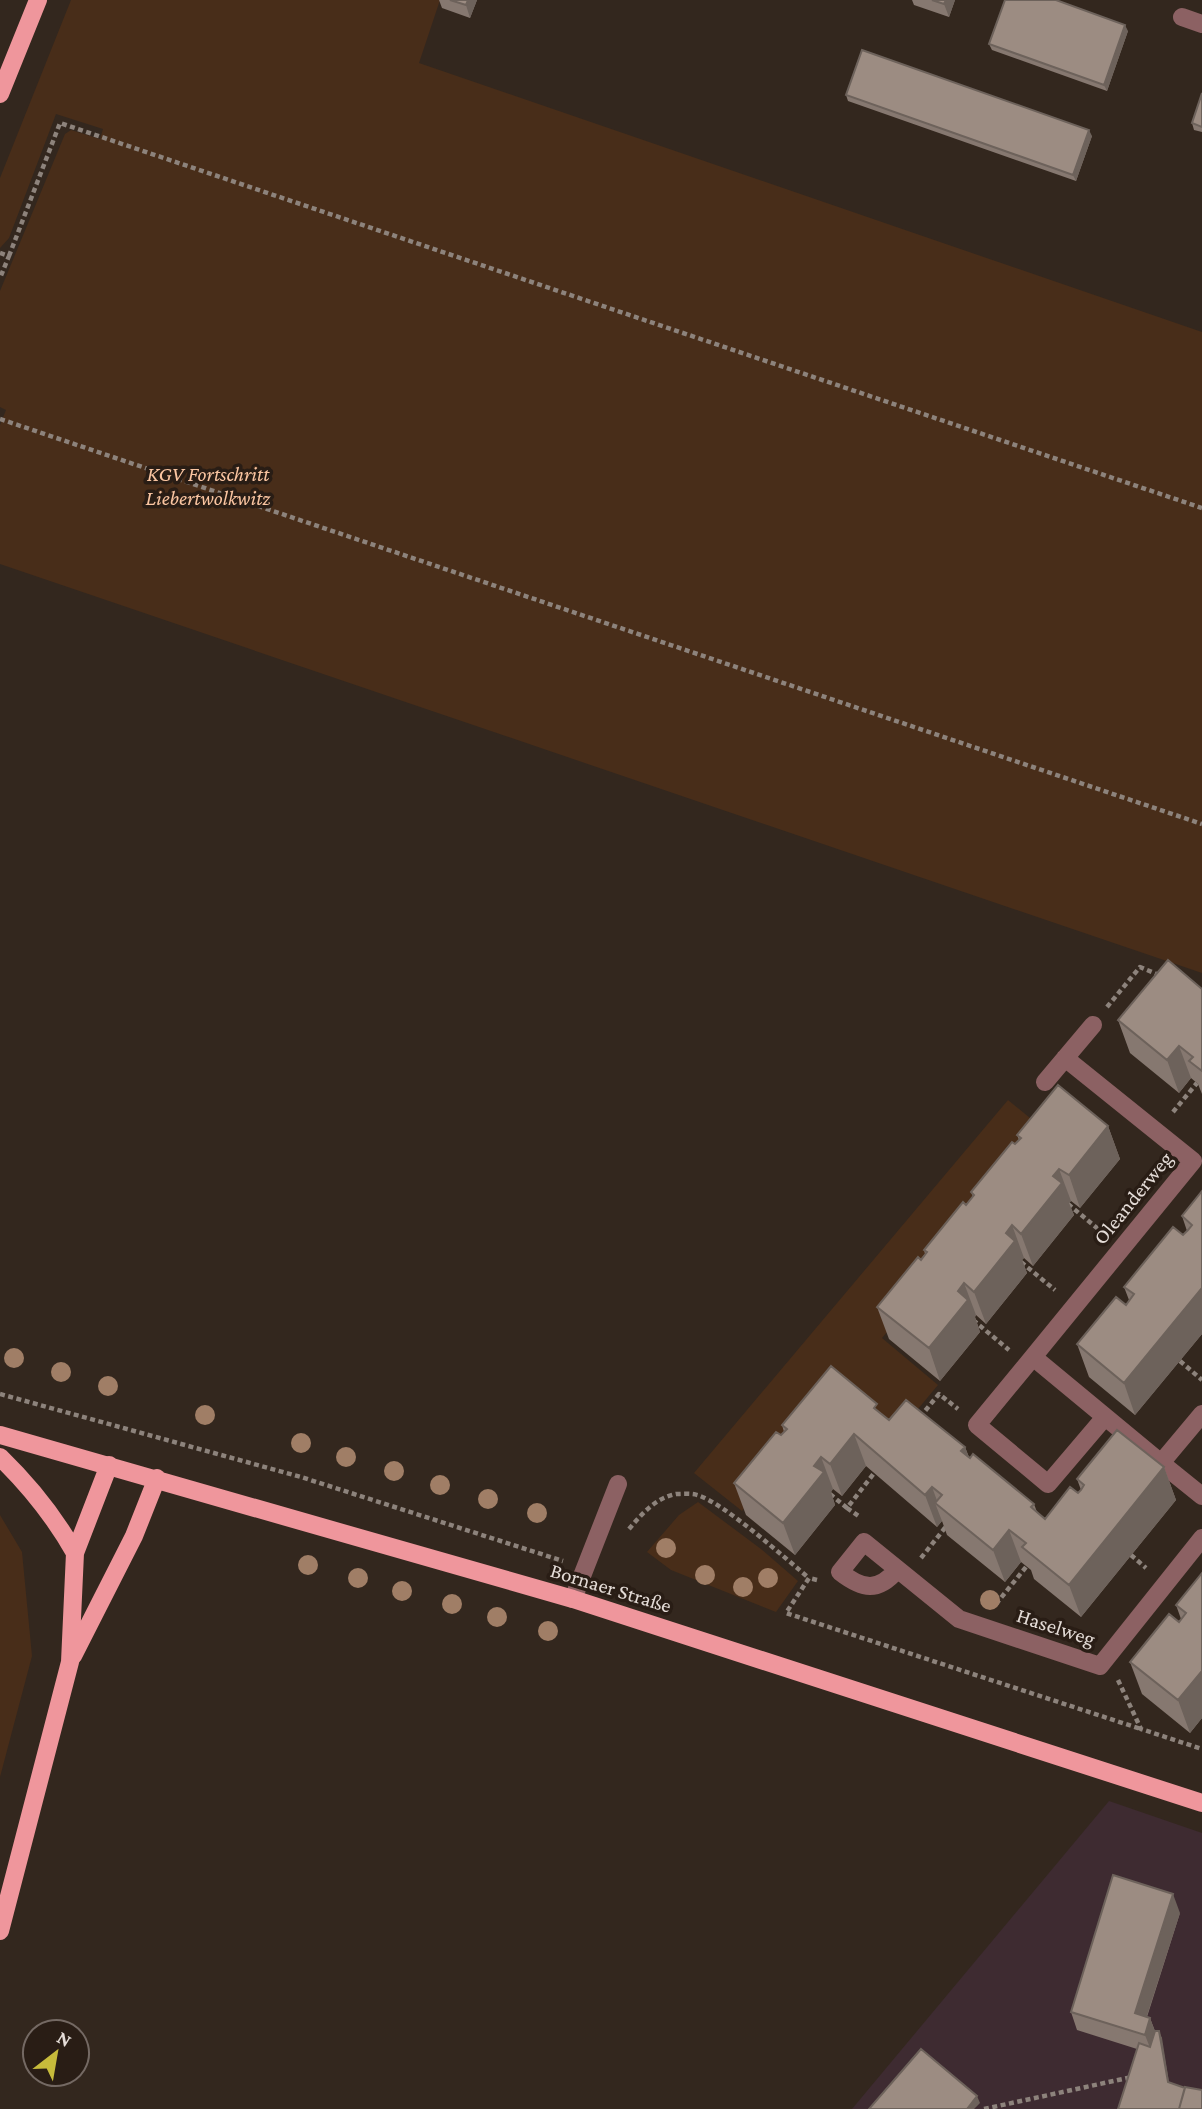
<svg xmlns="http://www.w3.org/2000/svg" width="1202" height="2109" viewBox="0 0 1202 2109" font-family="'Crimson Pro',serif">
<style>
.commercial{fill:#3e2b31}
.green{fill:#482d19}
.lines{fill:none;stroke-linecap:round;stroke-linejoin:round}
.path{stroke:#8d837c;stroke-width:4.5;stroke-dasharray:5 3.5;stroke-linecap:butt}
.minor{stroke:#8c6163;stroke-width:18}
.major{stroke:#ef969c;stroke-width:18}
.tree{fill:#a07e66}
.wall{fill:#867870}
.shaded-wall{fill:#6d625b}
.building{fill:#9c8c82;stroke:#6d625b;stroke-width:2}
.labels{text-anchor:middle;dominant-baseline:central;stroke-width:7;stroke-linejoin:round;paint-order:stroke}
.park-label{font-size:21px;font-style:italic;fill:#fac5a1;stroke:#291d15}
.street-label{font-size:21px;fill:#e4dcd7;stroke:#291d15}
</style>
<rect width="100%" height="100%" fill="#33271e"/>
<!-- commercial -->
<path class="commercial" d="M1109,1801L1202,1833V2109H852Z"/>
<!-- green -->
<path class="green" d="M71,0H440L419,63L1202,332V973L0,564V425L6,410L0,407V291L65,134L71,130L100,139L103,129L56,114L9,238L0,248V178Z
M1008,1100L1052,1136L882,1338L938,1385L897,1434L842,1389L742,1511L694,1473Z
M698,1502L761,1549L798,1581L776,1612L671,1570L647,1552L679,1515Z
M0,1515L22,1552L32,1656L0,1777Z"/>
<g class="lines">
<!-- path -->
<path class="path" d="M0,253L9,256L0,278
M9,256L60,123L1202,508
M0,419L1202,824
M1107,1007L1140,967L1159,975
M1173,1112L1197,1083
M1068,1204L1103,1233
M1021,1262L1055,1290
M973,1320L1009,1350
M1180,1361L1202,1380
M0,1394L301,1477L563,1561
M920,1417L939,1394L958,1409
M830,1494L847,1508L875,1472
M847,1508L860,1517
M629,1529C642,1514 655,1498 676,1494C681,1494 692,1493 697,1495C723,1502 786,1559 809,1578
M1131,1555L1146,1568
M921,1558L948,1524
M817,1580L809,1578L786,1613L1141,1729
M996,1604L1026,1567
M1118,1680L1141,1729L1202,1749
M984,2109L1132,2077"/>
<!-- minor -->
<path class="minor" d="M1182,17L1202,24
M1065,1058L1193,1161L1033,1357L1161,1463
M1045,1082L1093,1025
M1033,1357L977,1425L1048,1484L1105,1417
M1202,1414L1161,1463L1202,1496
M897,1570C878,1592 863,1590 840,1572L864,1542L959,1619L1100,1666L1202,1538
M573,1599L618,1484"/>
<!-- major -->
<path class="major" d="M0,94L38,0
M0,1435L573,1599L1202,1803
M0,1457C31,1487 54,1516 75,1553
M73,1656L134,1536L157,1478
M0,1931L70,1662L75,1553L109,1465"/>
</g>
<!-- trees -->
<g class="tree">
<circle cx="14" cy="1358" r="10"/>
<circle cx="61" cy="1372" r="10"/>
<circle cx="108" cy="1386" r="10"/>
<circle cx="205" cy="1415" r="10"/>
<circle cx="301" cy="1443" r="10"/>
<circle cx="346" cy="1457" r="10"/>
<circle cx="394" cy="1471" r="10"/>
<circle cx="440" cy="1485" r="10"/>
<circle cx="488" cy="1499" r="10"/>
<circle cx="537" cy="1513" r="10"/>
<circle cx="666" cy="1548" r="10"/>
<circle cx="308" cy="1565" r="10"/>
<circle cx="705" cy="1575" r="10"/>
<circle cx="358" cy="1578" r="10"/>
<circle cx="768" cy="1578" r="10"/>
<circle cx="743" cy="1587" r="10"/>
<circle cx="402" cy="1591" r="10"/>
<circle cx="990" cy="1600" r="10"/>
<circle cx="452" cy="1604" r="10"/>
<circle cx="497" cy="1617" r="10"/>
<circle cx="548" cy="1631" r="10"/>
</g>
<!-- wall -->
<path class="wall" d="M439,0H477L470,18L442,8Z
M912,0H955L949,17L914,5Z
M1128,31L1107,91L992,50L989,44Z
M1202,93V132L1194,130L1192,123Z
M846,95L1092,136L1076,181L848,101Z
M1202,989V1094L1198,1084L1191,1078L1179,1093L1130,1053L1118,1020Z
M1108,1126L1120,1159L1080,1208L1071,1201L1069,1203L1074,1215L1033,1266L1024,1258L1022,1260L1027,1273L986,1324L976,1315L975,1317L980,1332L940,1381L889,1339L877,1307L925,1254L924,1250L966,1205L973,1197L971,1192L1019,1140L1017,1135Z
M1202,1191V1334L1135,1415L1089,1377L1077,1344L1126,1305L1129,1300L1124,1287L1187,1231L1182,1216Z
M880,1412L889,1420L965,1447L969,1457L1034,1504L1037,1512L1045,1519L1081,1490L1077,1479L1164,1467L1176,1500L1081,1617L1034,1579L1031,1570L1021,1562L1005,1582L947,1535L942,1521L937,1527L866,1466L842,1496L833,1489L831,1492L835,1505L795,1555L746,1515L734,1483L784,1432L782,1425Z
M1202,1573V1718L1190,1733L1142,1694L1130,1662L1181,1619L1176,1605Z
M1180,1913L1147,2017L1150,2018L1155,2031L1162,2038L1118,2109L1137,2049L1077,2030L1071,2012Z"/>
<!-- shaded-wall -->
<path class="shaded-wall" d="M468,0H477L470,18L466,5Z
M946,0H955L949,17L944,4Z
M1125,25L1128,31L1107,91L1104,85Z
M1089,130L1092,136L1076,181L1073,175Z
M1179,1046L1191,1078L1179,1093L1167,1060Z
M1108,1126L1120,1159L1080,1208L1069,1175Z
M1059,1169L1071,1201L1069,1203L1074,1215L1033,1266L1021,1234L1053,1176Z
M1012,1225L1024,1258L1022,1260L1027,1273L986,1324L974,1292L1006,1233Z
M964,1283L976,1315L975,1317L980,1332L940,1381L929,1348L958,1291Z
M1202,1288V1334L1135,1415L1124,1383Z
M854,1434L866,1466L842,1496L830,1464Z
M965,1447L977,1479L961,1451Z
M821,1457L833,1489L831,1492L835,1505L795,1555L783,1523L814,1466Z
M1164,1467L1176,1500L1081,1617L1069,1585Z
M932,1487L939,1506L935,1503L942,1521L937,1527L925,1495Z
M1009,1530L1021,1562L1005,1582L993,1550Z
M1202,1671V1718L1190,1733L1178,1700Z
M1173,1894L1180,1913L1142,2031L1135,2013Z
M1150,2018L1157,2037L1152,2053L1145,2035Z
M1159,2031L1162,2038L1170,2088L1168,2082Z
M977,2096L980,2103L974,2109H967Z"/>
<!-- building -->
<path class="building" d="M450,0H468L466,5Z
M932,0H946L944,4Z
M1005,0H1056L1125,25L1104,85L989,44Z
M862,50L1089,130L1073,175L846,95Z
M1202,93V127L1192,123Z
M1168,960L1202,989V1071L1189,1061L1193,1057L1179,1046L1167,1060L1118,1020Z
M1058,1085L1108,1126L1069,1175L1059,1169L1053,1176L1062,1183L1021,1234L1012,1225L1006,1233L1015,1241L974,1292L964,1283L958,1291L968,1300L929,1348L877,1307L918,1257L921,1260L927,1252L924,1250L963,1202L966,1205L974,1195L971,1192L1012,1142L1015,1144L1021,1138L1017,1135Z
M1202,1191V1288L1124,1383L1077,1344L1116,1297L1126,1305L1134,1294L1124,1287L1173,1227L1183,1235L1188,1230L1192,1225L1182,1216Z
M831,1366L877,1404L874,1408L889,1420L906,1400L965,1447L961,1451L966,1455L970,1458L973,1454L1034,1504L1031,1507L1045,1519L1070,1487L1078,1493L1081,1490L1084,1485L1077,1479L1117,1430L1164,1467L1069,1585L1022,1547L1026,1543L1009,1530L993,1550L935,1503L942,1495L932,1487L925,1495L854,1434L830,1464L821,1457L814,1466L824,1472L783,1523L734,1483L776,1432L781,1435L787,1429L782,1425Z
M1202,1573V1671L1178,1700L1130,1662L1169,1614L1179,1622L1186,1613L1176,1605Z
M1113,1875L1173,1894L1135,2013L1150,2018L1145,2035L1071,2012Z
M1155,2031H1159L1168,2082L1185,2088L1179,2109H1118L1139,2043L1150,2047Z
M921,2049L977,2096L967,2109H869Z
M1185,2087L1202,2090V2109H1179Z"/>
<g class="labels">
<!-- park labels -->
<g class="park-label">
<text x="208" y="474">KGV Fortschritt<tspan x="208" dy="24">Liebertwolkwitz</tspan></text>
</g>
<!-- street labels -->
<g class="street-label">
<text transform="translate(1133 1198) rotate(-51)">Oleanderweg</text>
<text transform="translate(611 1588) rotate(17)">Bornaer Straße</text>
<text transform="translate(1056 1627) rotate(18)">Haselweg</text>
</g>
</g>
<!-- north arrow -->
<g transform="translate(56 2053) rotate(31)"><circle r="33" fill="#291d15" stroke="#746963" stroke-width="2"/>
<path d="M0-5L12 26L0 18L-12 26Z" fill="#c7bb3b"/>
<text y="-10" font-size="19" font-weight="bold" text-anchor="middle" fill="#e4dcd7">N</text>
</g>
</svg>
